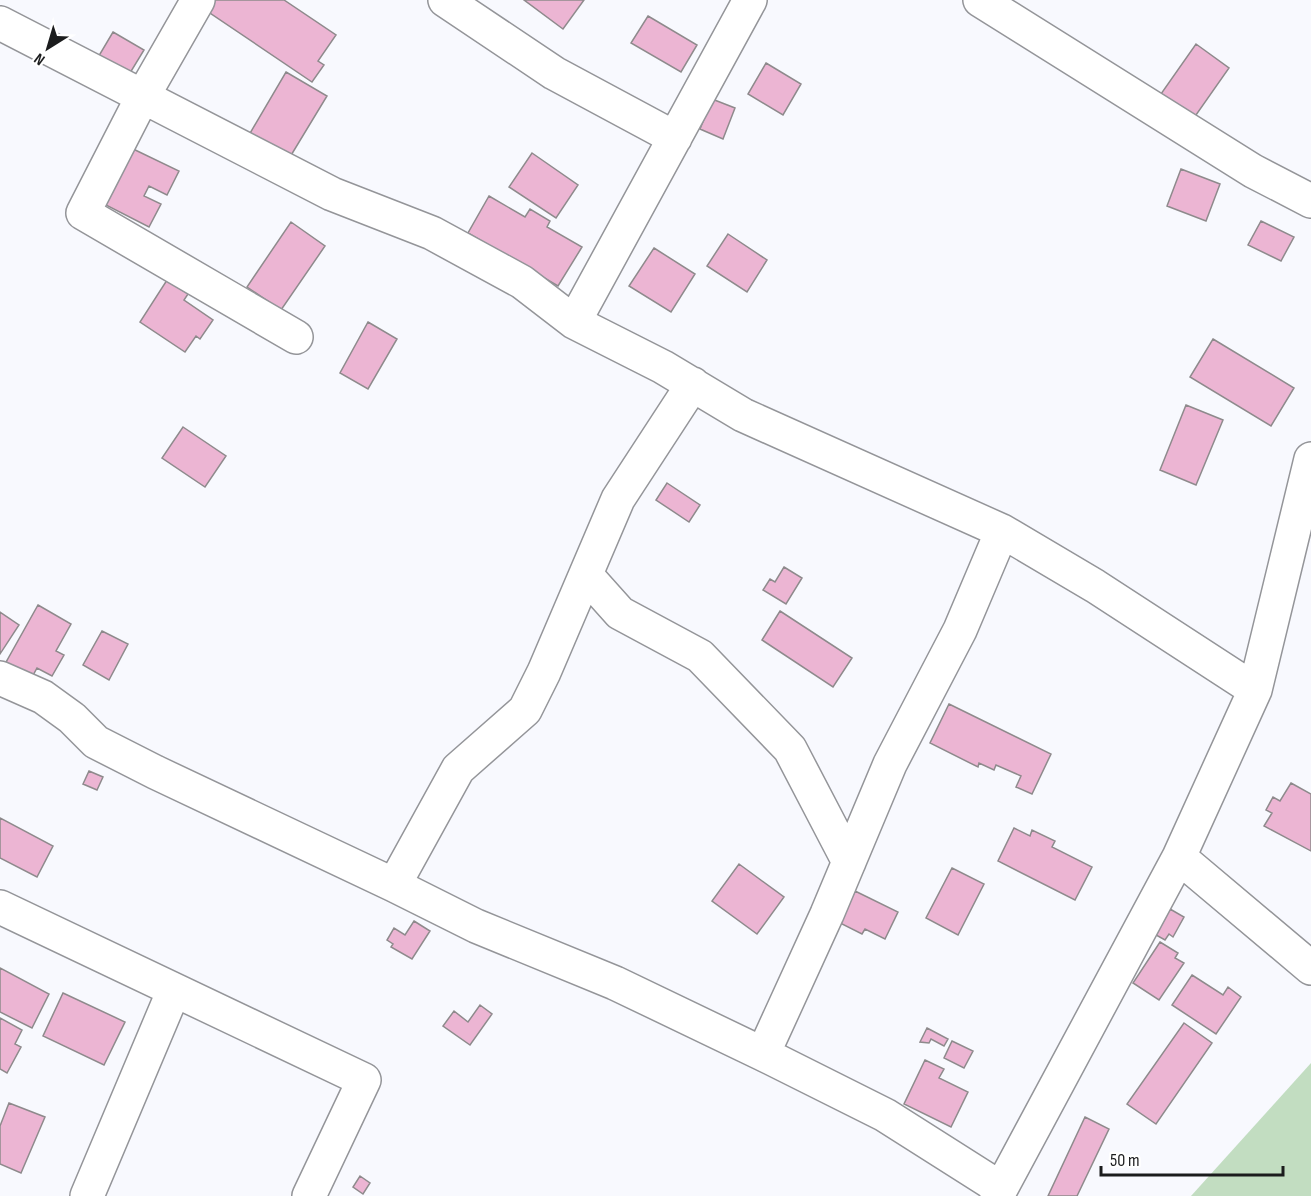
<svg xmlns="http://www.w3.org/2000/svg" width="1311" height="1196" viewBox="0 0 1311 1196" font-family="'Sofia Sans Condensed',sans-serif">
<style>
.green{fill:#c2ddc1}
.building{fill:#ecb5d3;stroke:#8e8a8c;stroke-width:1.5}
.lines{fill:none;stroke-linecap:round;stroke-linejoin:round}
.minor-casing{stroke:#949599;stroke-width:36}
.minor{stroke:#fff;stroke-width:33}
</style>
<rect width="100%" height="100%" fill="#f8f9fe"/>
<!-- green -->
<path class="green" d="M1311,1063V1196H1191Z"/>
<!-- building -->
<path class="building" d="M210,0H284L336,35L318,61L324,65L312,82L204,9Z
M524,0H584L563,29Z
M648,16L697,45L681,72L631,43Z
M113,32L144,50L127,78L97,59Z
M1196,44L1229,68L1189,125L1156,101Z
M766,63L801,84L783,115L748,94Z
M286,72L327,96L290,157L246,140Z
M712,99L735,108L723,139L700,129Z
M129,147L179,171L167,195L149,186L144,196L161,204L149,227L102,203Z
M532,153L578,185L556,218L509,187Z
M1181,169L1220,184L1206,221L1167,206Z
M489,196L525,217L530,209L550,221L547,227L582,247L558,286L468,233Z
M1261,221L1294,237L1281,261L1248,245Z
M291,222L325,246L281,310L247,287Z
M728,234L767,260L747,292L707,266Z
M654,248L695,274L671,312L629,286Z
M167,280L188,294L184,300L213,320L200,339L196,336L185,352L140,322Z
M368,322L397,339L368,389L340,373Z
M1213,339L1294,388L1271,426L1190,377Z
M1186,405L1223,420L1196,485L1160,470Z
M183,427L226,456L205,487L162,458Z
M667,483L700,505L689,522L656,500Z
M784,567L802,578L786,604L763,590L770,579L775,582Z
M38,605L71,624L56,651L64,655L52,676L37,668L31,679L5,664Z
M780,611L852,658L833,687L762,640Z
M0,612L19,625L0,654Z
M102,631L128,644L109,680L83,665Z
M949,704L1051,754L1032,794L1016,787L1021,776L996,765L994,770L979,763L978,767L930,743Z
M89,771L103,777L97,790L83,784Z
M1291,783L1311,794V851L1264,826L1272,813L1266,810L1273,797L1280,801Z
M0,818L53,846L37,877L0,858Z
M1014,828L1030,836L1032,830L1055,841L1052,847L1092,867L1075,900L998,861Z
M739,864L784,897L757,934L712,901Z
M952,868L984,884L958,935L926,918Z
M855,891L898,912L885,939L865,929L862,934L840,923Z
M1170,909L1184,917L1173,937L1169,934L1165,940L1156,935Z
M414,921L430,931L412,959L391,947L393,944L387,940L394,928L405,935Z
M1160,942L1178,953L1175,958L1184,963L1159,1000L1133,983Z
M0,968L49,994L32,1028L0,1012Z
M1192,975L1223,995L1228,987L1241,997L1216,1034L1172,1005Z
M63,993L125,1022L104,1065L43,1036Z
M480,1005L492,1014L470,1045L443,1026L454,1011L468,1022Z
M0,1018L22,1030L15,1044L21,1047L7,1073L0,1069Z
M1184,1023L1212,1043L1156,1124L1127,1104Z
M927,1028L948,1039L944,1046L931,1039L929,1043L920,1042Z
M952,1041L973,1051L964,1068L944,1058Z
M925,1060L944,1069L939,1078L968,1092L951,1127L904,1104Z
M9,1103L45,1117L21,1173L0,1164V1126Z
M1085,1117L1109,1129L1077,1196H1048Z
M360,1176L370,1183L363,1194L353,1187Z"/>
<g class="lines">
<!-- minor casing -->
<g class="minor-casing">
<path id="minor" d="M198,0L143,96L83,213L296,337
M445,0L554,73L675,138
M980,0L1253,171L1311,201
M0,23L332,194L432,233L522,282L574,322L663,367L743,415L1002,531L1095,586L1255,690
M574,322L750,0
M586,575L620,613L700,656L790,749L849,862
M0,678L43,697L72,718L96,742L155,772L394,885L476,926L615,983L763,1054L885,1115L1000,1188
M1179,857L1311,968
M394,885L458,769L525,710L544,672L618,499L693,384
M0,907L364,1080L309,1196
M763,1054L827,914L890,764L960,630L1002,531
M87,1196L174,990
M997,1196L1179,857L1255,690L1311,459"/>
</g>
<!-- minor -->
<use href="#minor" class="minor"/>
</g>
<!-- north arrow -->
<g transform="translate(48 48) rotate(217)" stroke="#ffffff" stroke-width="4.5" paint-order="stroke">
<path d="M0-4.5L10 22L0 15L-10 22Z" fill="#1b1c1d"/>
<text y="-9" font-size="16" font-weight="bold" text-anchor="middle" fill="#1b1c1d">N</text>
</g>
<!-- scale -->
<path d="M1101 1166v9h182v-9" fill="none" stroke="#1b1c1d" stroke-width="3"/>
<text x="1110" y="1166" font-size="18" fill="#1b1c1d" stroke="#ffffff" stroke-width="4.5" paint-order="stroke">50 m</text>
</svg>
